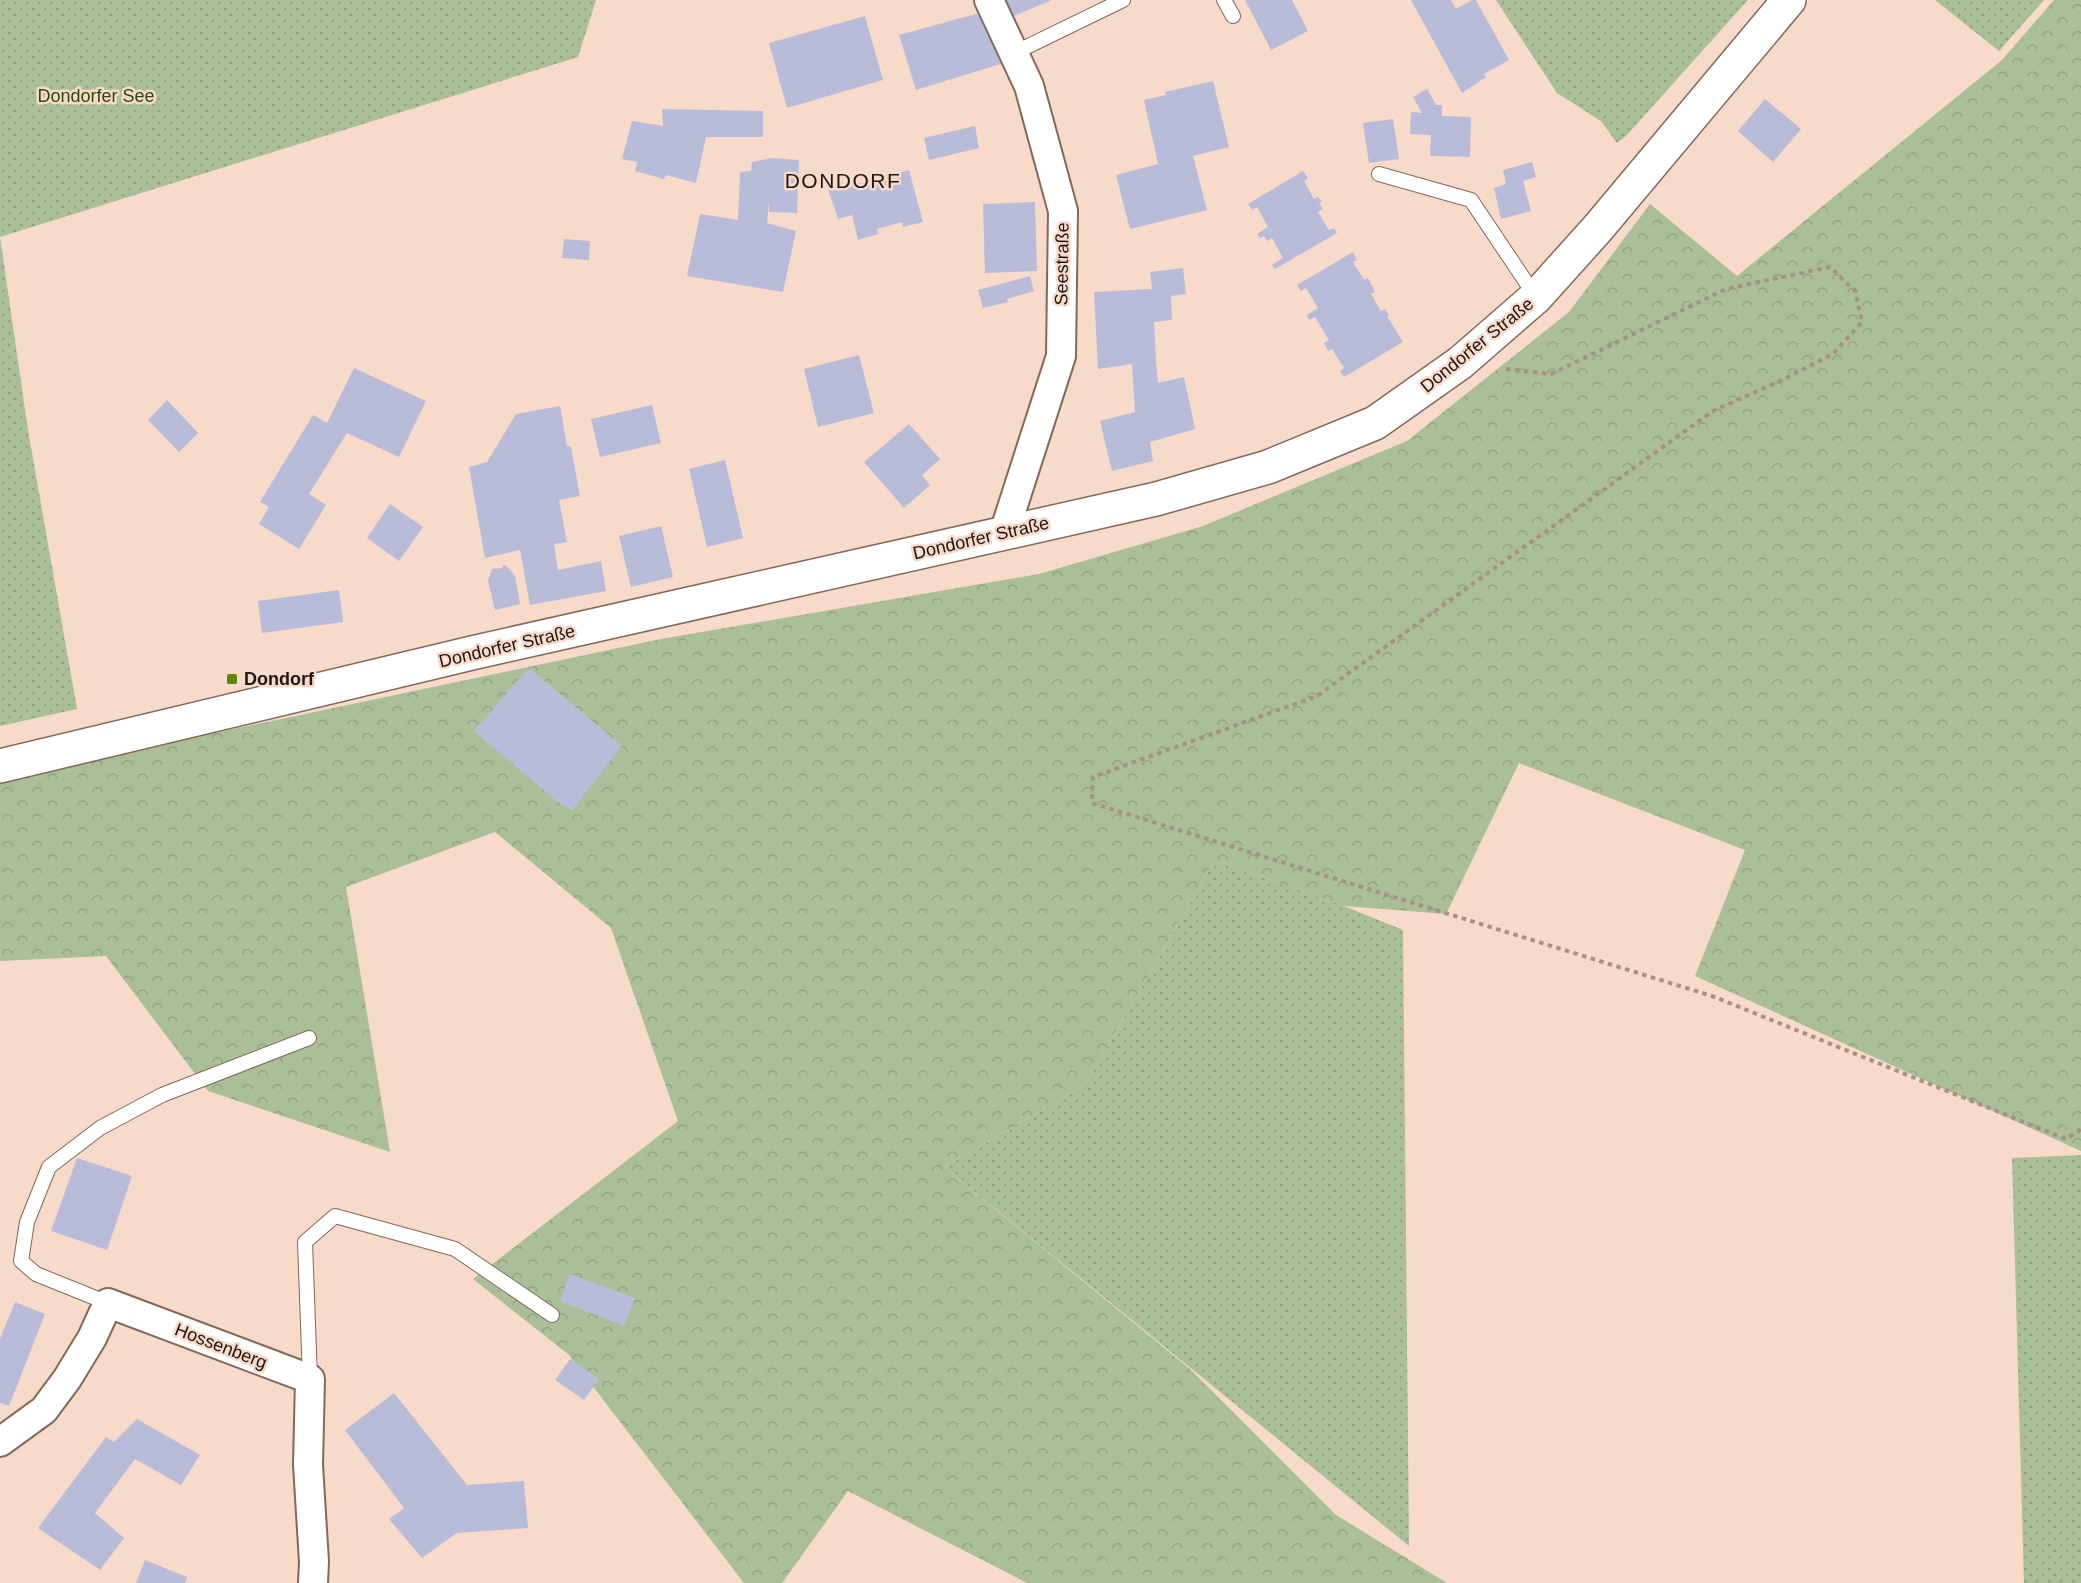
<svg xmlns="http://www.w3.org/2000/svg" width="2081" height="1583" viewBox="0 0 2081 1583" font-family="Helvetica,sans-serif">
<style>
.grass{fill:url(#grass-dots)}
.forest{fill:url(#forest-crowns)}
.building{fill:#b9bcd9}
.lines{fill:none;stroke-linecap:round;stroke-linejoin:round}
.service-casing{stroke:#82695a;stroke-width:16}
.minor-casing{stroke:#82695a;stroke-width:32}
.secondary-casing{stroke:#82695a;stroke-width:36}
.path{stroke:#a79184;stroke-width:4;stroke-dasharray:4.5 4.5;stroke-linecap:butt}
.service{stroke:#fff;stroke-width:14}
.minor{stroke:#fff;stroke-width:28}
.secondary{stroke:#fff;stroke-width:33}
.poi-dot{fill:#608609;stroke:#f7dac9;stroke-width:2}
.labels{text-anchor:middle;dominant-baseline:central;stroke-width:5;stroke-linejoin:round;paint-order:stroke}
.park-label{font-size:18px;fill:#2e480b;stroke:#f7dac9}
.street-label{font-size:18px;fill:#201610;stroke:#f7dac9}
.poi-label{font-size:18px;font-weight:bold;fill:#201610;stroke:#f7dac9;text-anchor:start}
.quarter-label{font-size:21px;letter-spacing:1.5px;fill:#201610;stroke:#f7dac9}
</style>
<defs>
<pattern id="grass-dots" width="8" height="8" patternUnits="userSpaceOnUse" patternTransform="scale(1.5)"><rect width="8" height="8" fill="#aabe99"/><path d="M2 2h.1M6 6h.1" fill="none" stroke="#92a383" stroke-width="1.8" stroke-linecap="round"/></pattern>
<pattern id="forest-crowns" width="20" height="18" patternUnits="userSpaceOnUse" patternTransform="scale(1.5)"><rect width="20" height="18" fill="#aabe99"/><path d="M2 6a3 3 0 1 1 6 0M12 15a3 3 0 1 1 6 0" fill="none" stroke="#92a383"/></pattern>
</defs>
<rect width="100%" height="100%" fill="#f7dac9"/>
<!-- grass -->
<path class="grass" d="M0,0H596L578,57L0,237L28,430L77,709L0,726Z
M1496,0H1748L1626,136L1617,143L1601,121L1557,93Z
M1935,0H2044L1999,51Z
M1215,860L1344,906L1403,930L1409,1546L944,1167L1085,1085Z
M2081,1155V1583H2024L2012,1158Z"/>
<!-- forest -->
<path class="forest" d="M2054,0H2081V1151L1695,976L1745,850L1519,763L1446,914L1344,906L1215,860L1085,1085L944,1167L1190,1369L1336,1515L1447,1583H1027L848,1491L782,1583H744L568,1354L473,1279L678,1121L611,928L495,832L346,887L390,1152L208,1091L106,956L0,961V783L86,760L661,639L1039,574L1203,526L1407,441L1569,312L1650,204L1737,276L2002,60Z"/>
<!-- building -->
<path class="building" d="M1004,0H1052L1011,17Z
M1245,0H1292L1308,31L1271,50Z
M1411,0H1451L1456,9L1472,0H1476L1509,60L1484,74L1486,77L1462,93Z
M983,12L1007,62L916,90L899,35Z
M865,16L883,80L787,108L769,43Z
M1213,81L1229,147L1193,156L1207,210L1130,229L1116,175L1158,164L1144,100L1166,95L1165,92Z
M1427,89L1436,105H1442V116L1471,117L1470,157L1430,156L1431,135L1410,134L1411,112L1422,113L1413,97Z
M1765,99L1801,129L1773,162L1738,131Z
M662,109L763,111V137H706L696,183L666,175L664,179L635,171L637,162L622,159L632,121L663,126Z
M1393,119L1399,159L1369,163L1363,123Z
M975,126L979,148L929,160L924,138Z
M771,158L799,160L797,213L769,212V200L767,223L796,231L783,292L687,276L700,214L738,220L740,172L751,171L752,162Z
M1532,162L1536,177L1523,181L1531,211L1501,219L1494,188L1506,184L1503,170Z
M909,170L923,222L903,227L902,222L877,229L878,234L858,240L852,215L838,219L827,186L842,181L844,188Z
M1303,171L1308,178L1304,181L1314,199L1318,197L1322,202L1319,203L1323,209L1318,212L1329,230L1334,228L1337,233L1275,269L1272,265L1283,258L1272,238L1267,241L1264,236L1260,238L1257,234L1268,227L1257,207L1252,210L1248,204Z
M1035,202L1037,271L985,273L983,204Z
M564,239L590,241L589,260L562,258Z
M1353,252L1357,260L1353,262L1364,280L1368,278L1375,292L1371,294L1381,311L1385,309L1389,315L1387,316L1403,342L1344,377L1340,371L1344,368L1332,349L1328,351L1324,343L1329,340L1315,317L1309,320L1307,315L1318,308L1306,288L1301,291L1297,285Z
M1183,268L1186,294L1171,296L1172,320L1154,322L1156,361L1158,383L1184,377L1195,429L1150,442L1153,461L1112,471L1100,421L1135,412L1132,364L1098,369L1094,292L1152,289L1150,272Z
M1030,276L1034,291L1007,299L1008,302L983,308L978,290Z
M859,355L874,413L818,427L804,369Z
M354,368L426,401L399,457L347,433L309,494L326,505L299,549L259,524L269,507L260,502L313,415L327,423Z
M167,400L198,433L179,452L148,420Z
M652,405L661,443L600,457L591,419Z
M560,406L567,446L571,447L580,496L559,500L567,542L554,544L558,570L601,561L606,591L530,605L520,550L485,558L469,467L487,462L516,414Z
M909,424L940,459L922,475L930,485L904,508L864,462Z
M725,460L743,538L707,547L689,469Z
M390,504L423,527L399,561L367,538Z
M661,526L673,577L631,587L619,536Z
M506,565L515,576L520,604L495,610L488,581L492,569L503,568L502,566Z
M339,590L343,622L262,633L258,601Z
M529,668L622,746L572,810L555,800L474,731Z
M77,1158L132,1176L107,1250L51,1231Z
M570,1274L635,1298L624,1326L560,1301Z
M15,1302L45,1314L9,1406L0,1403V1339Z
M570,1359L599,1379L584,1400L555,1380Z
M394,1393L467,1485L524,1481L528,1528L457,1533L422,1558L389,1519L404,1508L345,1430Z
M137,1419L200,1455L181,1485L135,1459L95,1513L124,1538L100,1570L38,1528L106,1437L114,1442Z
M145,1560L187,1577L185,1583H136Z"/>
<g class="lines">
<!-- service casing -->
<g class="service-casing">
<path id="service" d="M1224,0L1233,16
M1014,53L1123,0
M1379,174L1471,200L1536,297
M108,1303L36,1274L21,1261L27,1222L49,1167L100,1128L162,1095L309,1038
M310,1379L305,1242L335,1216L455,1249L552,1315"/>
</g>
<!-- minor casing -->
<g class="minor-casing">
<path id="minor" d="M989,0L1029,86L1063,211L1061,356L1004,533
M0,1442L44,1410L67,1379L92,1338L108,1303L310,1379L308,1465L314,1562L313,1583"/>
</g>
<!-- secondary casing -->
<g class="secondary-casing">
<path id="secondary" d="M0,766L476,652L1156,499L1268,467L1375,423L1460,363L1536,297L1598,228L1789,0"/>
</g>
<!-- path -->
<path class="path" d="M1506,369L1551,374L1726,289L1830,267L1855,291L1862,322L1833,354L1782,380L1713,411L1317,696L1093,777L1092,803L1712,996L2066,1139L2081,1129"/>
<!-- service -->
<use href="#service" class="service"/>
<!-- minor -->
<use href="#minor" class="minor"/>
<!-- secondary -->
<use href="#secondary" class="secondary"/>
</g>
<!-- markers -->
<rect class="poi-dot" x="226" y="673" width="12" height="12" rx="3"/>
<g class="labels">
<!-- park labels -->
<g class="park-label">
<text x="96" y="96">Dondorfer See</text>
</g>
<!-- street labels -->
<g class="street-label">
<text transform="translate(1062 264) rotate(-89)">Seestraße</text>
<text transform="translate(1477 345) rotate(-39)">Dondorfer Straße</text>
<text transform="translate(981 538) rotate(-13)">Dondorfer Straße</text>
<text transform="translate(507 646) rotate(-13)">Dondorfer Straße</text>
<text transform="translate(221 1346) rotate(21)">Hossenberg</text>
</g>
<!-- poi labels -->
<g class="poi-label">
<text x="244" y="679">Dondorf</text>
</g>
<!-- quarter labels -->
<g class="quarter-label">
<text x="843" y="180">DONDORF</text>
</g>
</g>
</svg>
